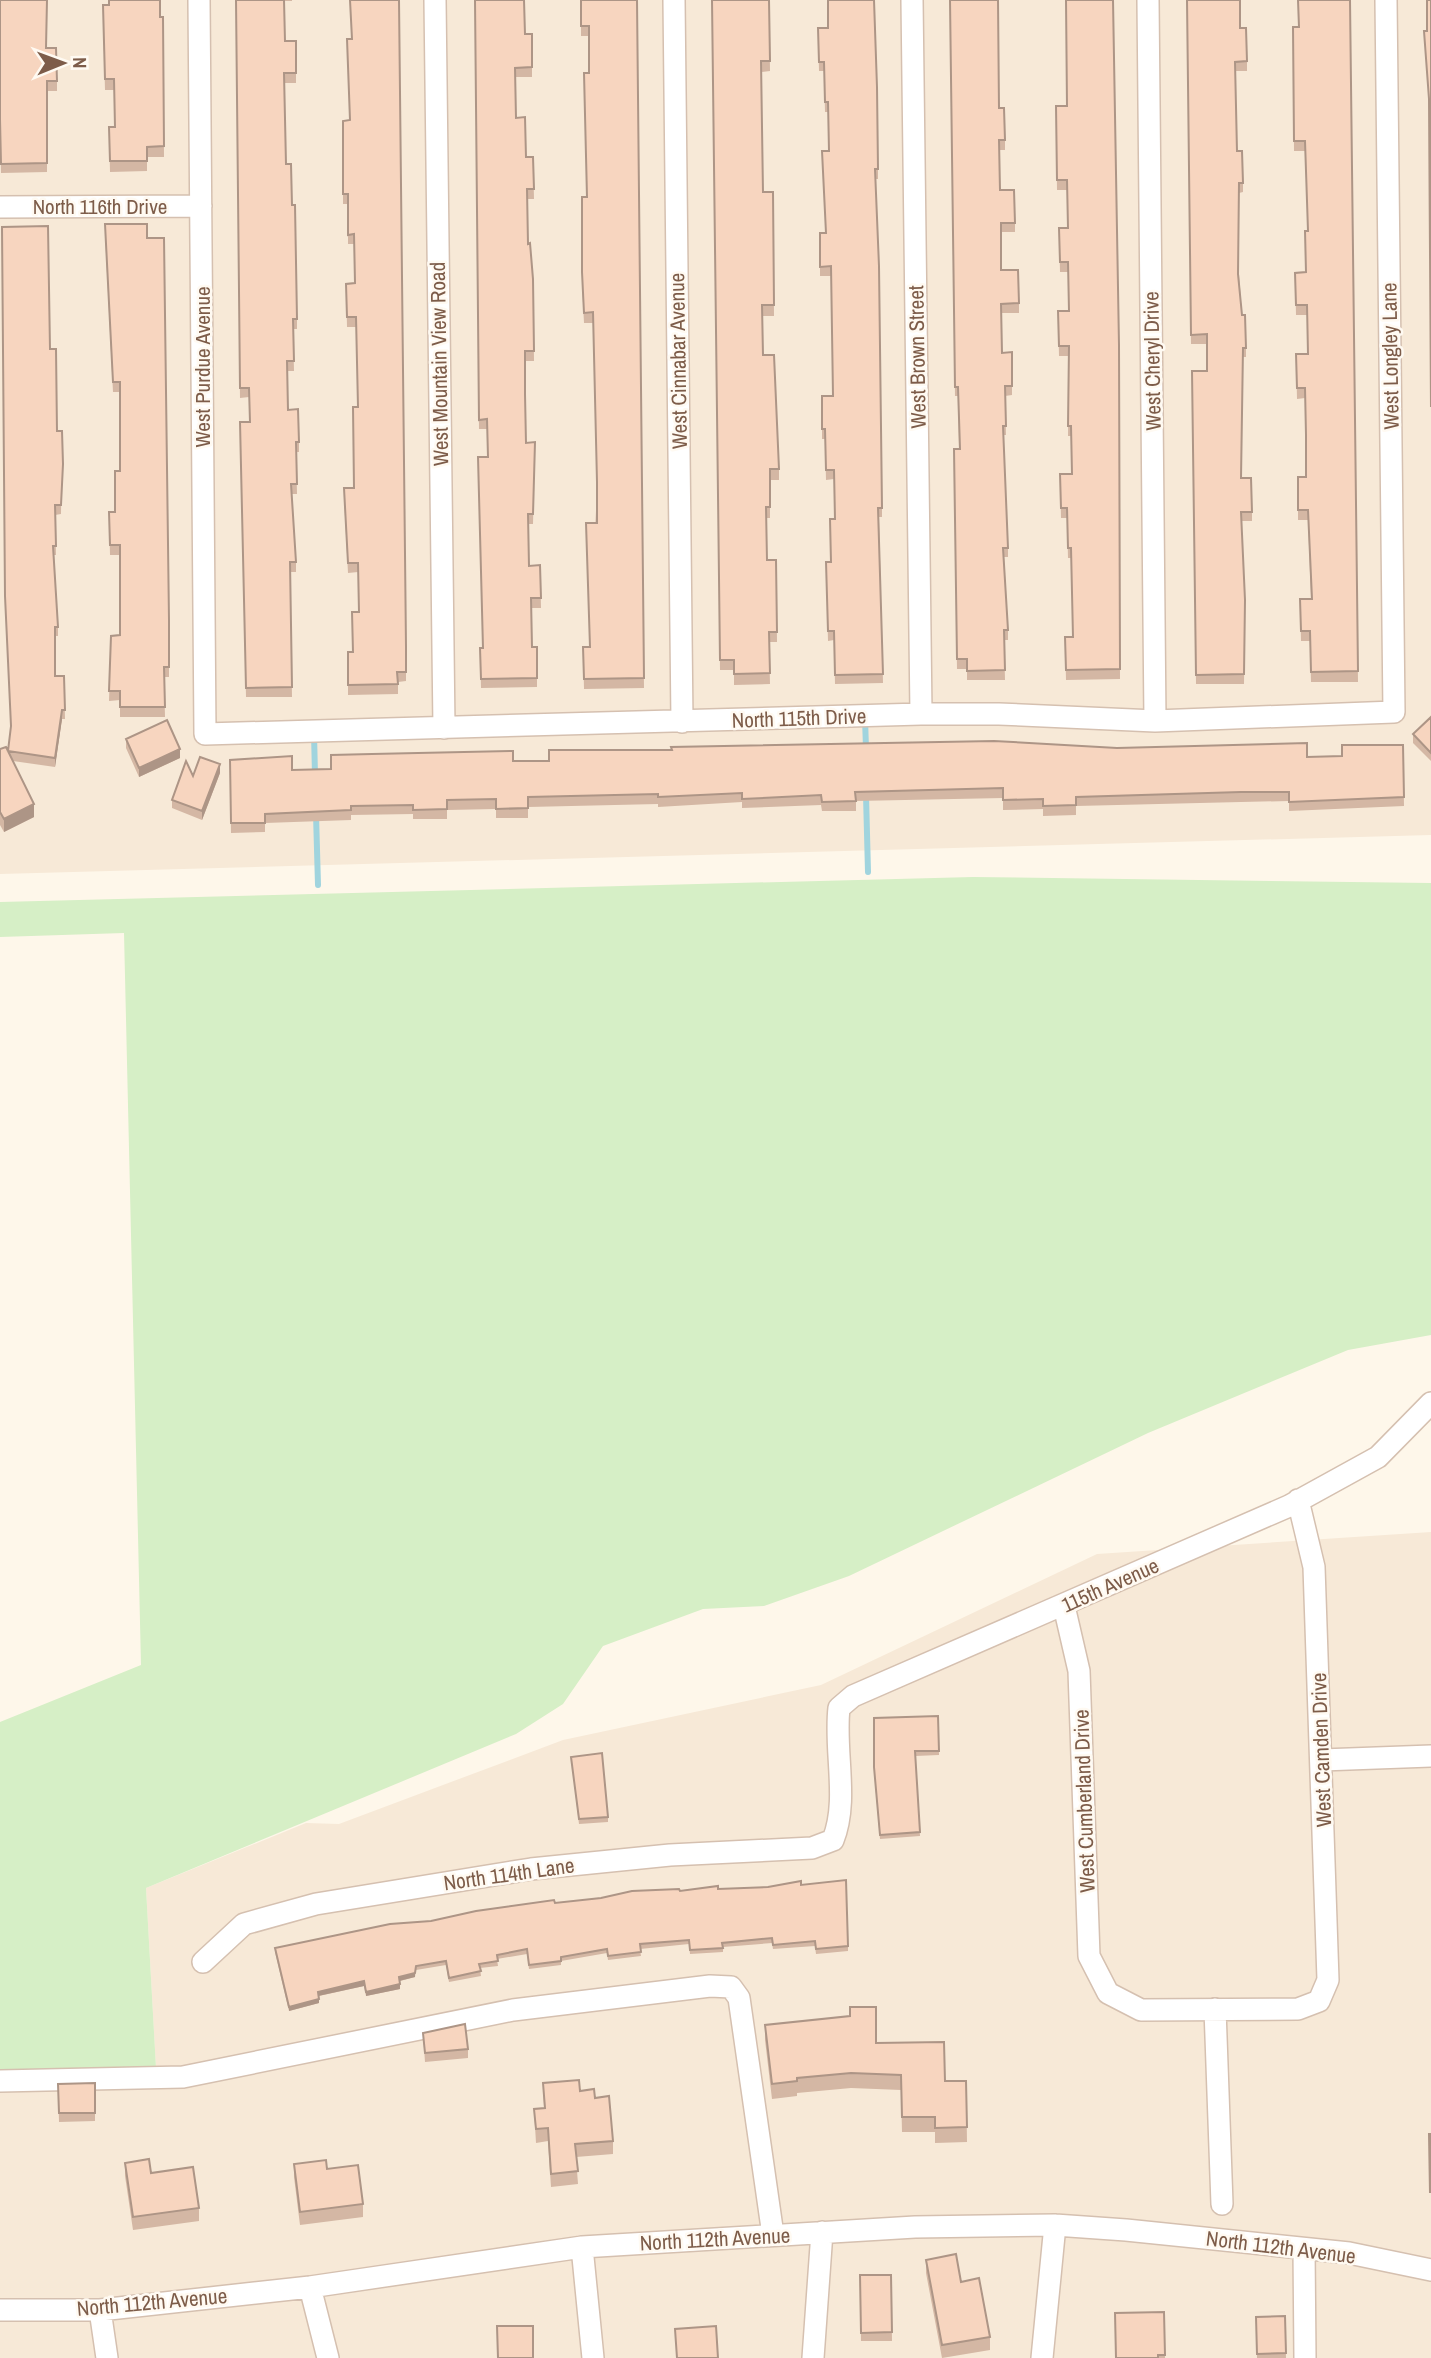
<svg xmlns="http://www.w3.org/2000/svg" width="1431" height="2358" viewBox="0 0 1431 2358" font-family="'Archivo Narrow',sans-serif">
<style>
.residential{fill:#f7e9d7}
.green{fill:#d6efc6}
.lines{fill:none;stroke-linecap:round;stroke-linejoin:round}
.stream{stroke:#a0d4de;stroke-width:6}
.minor-casing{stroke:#d5c0b0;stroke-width:24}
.minor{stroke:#fff;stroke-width:21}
.wall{fill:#d4b7a4}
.shaded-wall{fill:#ad9586}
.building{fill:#f7d5bf;stroke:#ad9586;stroke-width:2}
.labels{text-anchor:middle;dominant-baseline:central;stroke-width:5;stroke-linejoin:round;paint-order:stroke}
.street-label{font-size:21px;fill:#7d5c49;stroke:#fffaf2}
</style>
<rect width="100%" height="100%" fill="#fef7ea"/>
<!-- residential -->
<path class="residential" d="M0,0H1431V835L0,874Z
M1431,1532V2358H0V2070L156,2068L146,1888L306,1823L339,1824L563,1740L821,1685L1097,1554Z"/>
<!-- green -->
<path class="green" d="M973,877L1431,883V1335L1348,1350L1148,1433L849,1576L764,1606L703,1609L603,1646L563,1704L516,1734L146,1888L156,2068L0,2070V1722L141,1665L124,933L0,937V902Z"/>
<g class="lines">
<!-- stream -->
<path class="stream" d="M865,718L866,749
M314,733L315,775
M866,795L868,872
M316,814L318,885"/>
<!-- minor casing -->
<g class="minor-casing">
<path id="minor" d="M199,0L205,734L921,714H999L1155,721L1394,712L1386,0
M435,0L444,728
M674,0L682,722
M912,0L921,714
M1148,0L1155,721
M0,207L201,206
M1064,1606L1079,1671L1089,1956L1108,1993L1141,2010L1298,2009L1319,2001L1328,1980L1314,1567L1298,1500
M1322,1760L1431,1756
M203,1962L244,1924L316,1904L531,1869L670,1855L812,1848L833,1840C849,1800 834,1751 839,1708L853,1696L1289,1506L1378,1457L1431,1403
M1215,2009L1222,2204
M0,2081L183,2077L513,2010L710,1986L731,1987L739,1998L773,2235
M582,2247L593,2358
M1304,2249L1305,2358
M310,2287L328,2358
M0,2310H100L310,2287L582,2247L915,2227L1055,2225L1126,2230L1349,2253L1431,2270
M100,2310L107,2358
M813,2358L822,2232
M1042,2358L1055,2225"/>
</g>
<!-- minor -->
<use href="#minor" class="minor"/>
</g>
<!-- wall -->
<path class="wall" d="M236,0H292V1H284L285,41L296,73V83H284L286,164L292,205L297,319V329H293L294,371H287L288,410L299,442V452H296L297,494H292L296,562V572H290L292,697H246L240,422H249V397L240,398Z
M475,0L525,34H532V77H516V118L526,157H533L534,199H527L528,244L533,279L534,361H525L526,443L535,442L533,524H528L529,566L540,565L541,608H532V647H537V687L481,688L480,648H483L487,457V429H479Z
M581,0H637L644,688L584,689L583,647H590L597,488L593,323H584L582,283L587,197L589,73V36H581Z
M712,0H769L770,71L761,72L763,192H773L774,316H762L763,355L779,469V480H770V518H766L767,560H776L777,642H769L770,684L734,685V670H720Z
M950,0L999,108L1005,140V150H999L1000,190L1015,223V232H1001V270L1019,303V313H1001L1002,353L1012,386V395L1005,396L1006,435H1003L1008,548V557H1004L1008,630V640H1004L1005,680H967V669H957L954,449H959L958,396H955Z
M1187,0L1240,28L1247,61V71H1235L1237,151L1243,183V192L1239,193V274L1242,315L1246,348V357H1243L1241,478L1252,512V521H1241L1245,600L1244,684H1196L1192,371H1207V344H1191Z
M1350,0L1358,682H1311L1310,641H1301L1300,599H1311L1308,520H1298V477H1306L1305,398L1297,399L1296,354H1308L1307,315H1296L1295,273L1306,272L1308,231L1305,151H1294L1293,27H1298Z
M109,5L163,17L164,157H147V171L110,172L109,127H114V90H105L103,16Z
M818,28L878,169V179H875L882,508V517H879L883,683L835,684L834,640L828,641L826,562H830L835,519L834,479L826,480L825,439H822V396H833L831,276H820V233H825L829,151L828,112H825L824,71H819Z
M46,48L57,81V91H47V172L1,173L0,129Z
M1056,116L1119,345L1120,679L1066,680L1065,637H1073L1071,558H1068L1067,518H1061L1060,474H1072L1071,436H1068L1069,356H1059L1058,311H1068V272H1060L1059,228H1068L1067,190H1057Z
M350,120L406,655V681L398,682V694L348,695V652H353L359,612L358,572L348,573L344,498V488H354L358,407L356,327H347L346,284L355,283L354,244H348V204H343V121Z
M105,234L147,238L169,620V677H164L165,717H120V700L109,701L111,636L120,635V555H110L109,512H115L120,471V392H113Z
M50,349L57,431H62L61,514L55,515L56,555H54L58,627V636H55V676H64L65,719H62L55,767L13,761L34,817L4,832L0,825V749L8,751L11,729Z
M1431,717V761L1413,743V734Z
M126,739L180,758L139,777L126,748Z
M1403,745L1404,806L1289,811V801L1241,802L1076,806V815L1043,816V809L1003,810V798L856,801V811H822L821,805L742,808V802L658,807V804L528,807V818H496V809L447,810V819H413V814L351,815V820L265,823V832L231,833L230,760L292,770L549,761L672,750L1117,748L1307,757L1342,756Z
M220,773L202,820L172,808V800L193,776Z
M938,1716L939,1755L915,1756L920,1836L880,1839L874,1771Z
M571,1757L608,1817V1822L579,1824Z
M801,1885L848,1946V1951L816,1954L815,1946L773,1949L772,1943L723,1947V1952L690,1954L689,1944L640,1949L641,1956L608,1960L607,1953L561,1961V1965L529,1969L527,1954L497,1959L498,1966L480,1968L481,1976L449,1982L446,1965L416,1970L415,1977L400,1981V1989L366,1996L364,1986L319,1996V2003L289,2011L275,1952V1948L431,1921L555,1903L680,1891Z
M765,2025L876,2043L945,2081H966L967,2142L935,2143V2132H902L901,2090L851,2088L797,2093V2096L772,2099L765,2040Z
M423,2033L468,2049V2058L425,2062Z
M95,2083V2121L59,2122L58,2084Z
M543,2083L580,2091L595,2098L613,2141V2154L576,2157L578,2184L551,2187L548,2141L536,2143L534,2109L544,2108Z
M125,2163L151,2173L199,2208V2221L133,2230L125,2176Z
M294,2164L363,2204V2217L300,2225L294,2177Z
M926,2260L961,2282L990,2337V2350L942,2358L926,2273Z
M860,2275H891L892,2341H861Z
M1164,2312L1165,2358H1116Z
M1285,2316L1286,2358H1257L1256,2317Z"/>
<!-- shaded-wall -->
<path class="shaded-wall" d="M62,710V719L55,767V758Z
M180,749V758L139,777V768Z
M220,764V773L202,820V811Z
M34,804V817L4,832V819Z
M415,1973V1977L399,1981V1977Z
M364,1981V1986L318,1996V1992Z
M400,1984V1989L366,1996V1992Z
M319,1999V2003L289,2011V2007Z"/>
<!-- building -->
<path class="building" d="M0,0H47L46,48H56L57,81H47V163L1,164L0,119Z
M109,0H160V17H163L164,146L147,147V161H110L109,127H115L114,79H105L103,5H109Z
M236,0H284L285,41H296V73H284L286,164H291L292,205H295L297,319H293L294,361H287L288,410L298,409L299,442H296L297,484H291L296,562H290L292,687L246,688L240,422H250L249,388H240Z
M350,0H399L406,646V672H397L398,684L348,685V652H353L352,612H359L358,563H348L344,488H354L353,407H358L356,317H347L346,284L355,283L354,234L348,235V194H343V121L350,120L347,39H352Z
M475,0H524L525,34H532V67L515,68L516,118L525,117L526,157H533L534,189H527L528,244L530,243L533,279L534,351H525V394L526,443L535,442L533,514H528L529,566L540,565L541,598H531L532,647H537V678L481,679L480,648H483L478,457H488L487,419L479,420Z
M581,0H637L644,678L584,679L583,647H590L586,523H597V482L593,312L584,313L582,272V197H587L584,73H589V26H581Z
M712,0H769L770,61H761L763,192H773L774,305H762L763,355H774L779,469H770V507H766L767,560H776L777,632H769L770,673L734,674V660H720Z
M828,0H874L877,87L878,169H875L879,266L882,508H878L883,674L835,675L834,631H828L826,562H831L830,519H835L834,470H826L825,429H822V396H833L831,266L820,267V233H826L822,151H829L828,102H825L824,62H819L818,28H828Z
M950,0H998L999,108H1004L1005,140H999L1000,190H1014L1015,223H1001V270H1018L1019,303L1001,304L1002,353L1012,352V386H1005L1006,426H1003L1008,548H1003L1008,630H1004L1005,670L967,671V659H957L954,449H960L958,387H955Z
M1066,0H1113L1119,345L1120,669L1066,670L1065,637H1073L1071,548H1068L1067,508H1061L1060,474H1072L1071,426H1068L1069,346H1059L1058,311H1069L1068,262H1060L1059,228H1068L1067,180H1057L1056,106H1067Z
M1187,0H1240V28H1246L1247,61L1235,62L1237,151H1242L1243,183H1239L1238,274L1242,315H1245L1246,348H1243L1241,478H1251L1252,512H1241L1245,600L1244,674L1196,675L1192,371H1207V334L1191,335Z
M1298,0H1350L1358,671L1311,672L1310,631H1301L1300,599H1312L1308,510H1298V477H1306V435L1305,388H1297L1296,354H1308L1307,305H1296L1295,273L1306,272L1305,231H1308L1305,141H1294L1293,27H1299Z
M1427,0H1431V407L1429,99L1424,31H1427Z
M105,224H147V238H164L169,620V667H164L165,707H120V691H109L111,636L120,635V545H110L109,512H115V471H120V382H113Z
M48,226L50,349H56L57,431H62L63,464L61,505H55L56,546H53L58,627H55V676H64L65,710H62L55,758L8,751L11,726L5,596L2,227Z
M1431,717V753L1413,734Z
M167,720L180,749L139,768L126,739Z
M994,741L1117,748L1307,743V757L1342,756V745H1403L1404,797L1289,802V792H1241L1076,797V805L1043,806V799L1003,800V788L855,792L856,801L822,802L821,795L742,799V793L658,797V794L528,797V808L496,809V799L447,800V809L413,810V805L351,806V810L265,814V823H231L230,760L292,756V770L331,769V755L372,754L513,751V761H549V750H672L671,747Z
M6,747L34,804L4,819L0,812V749Z
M200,757L220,764L202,811L172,800L186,761L193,776Z
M938,1716L939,1751H915L920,1832L880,1835L874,1767V1718Z
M602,1753L608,1817L579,1819L571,1757Z
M846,1880L848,1946L816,1949L815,1941L773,1945L772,1938L722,1943L723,1948L690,1950L689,1940L640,1944L641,1952L608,1956L607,1949L561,1957V1961L529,1965L527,1949L497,1955L498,1961L479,1964L481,1971L449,1978L446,1961L416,1966L415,1973L399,1977L400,1984L366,1992L364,1981L318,1992L319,1999L289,2007L275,1948L390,1924L431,1921L476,1911L554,1900L555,1903L601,1898L632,1891L679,1889L680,1891L718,1886V1889L768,1887L801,1881V1885Z
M850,2007H876V2043L944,2042L945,2081H966L967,2127L935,2128V2117H902L901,2075L851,2073L797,2078V2081L772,2084L765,2025L850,2016Z
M465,2024L468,2049L425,2053L423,2033Z
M579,2080L580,2091L594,2089L595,2098L609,2096L613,2141L575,2144L578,2171L551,2174L548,2128L536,2129L534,2109L545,2108L543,2083Z
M95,2083V2113H59L58,2084Z
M1429,2134H1431L1430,2193Z
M149,2159L151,2173L193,2167L199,2208L133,2217L125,2163Z
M326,2160L327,2169L358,2165L363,2204L300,2212L294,2164Z
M956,2254L961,2282L979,2278L990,2337L942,2345L926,2260Z
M860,2275H891L892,2332L861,2333Z
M1164,2312L1165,2355H1158V2358H1116L1115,2313Z
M1285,2316L1286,2353L1257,2354L1256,2317Z
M497,2326H533V2358H498Z
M716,2326L718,2358H677L675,2329Z"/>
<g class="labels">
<!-- street labels -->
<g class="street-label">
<text x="100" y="206">North 116th Drive</text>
<text transform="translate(1390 356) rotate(-91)">West Longley Lane</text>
<text transform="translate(917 357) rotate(-91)">West Brown Street</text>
<text transform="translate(678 361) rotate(-91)">West Cinnabar Avenue</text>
<text transform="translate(1152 361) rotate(-91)">West Cheryl Drive</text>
<text transform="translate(439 364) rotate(-91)">West Mountain View Road</text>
<text transform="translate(202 367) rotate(-90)">West Purdue Avenue</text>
<text transform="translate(799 718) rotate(-2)">North 115th Drive</text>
<text transform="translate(1110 1585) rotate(-24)">115th Avenue</text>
<text transform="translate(1321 1750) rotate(-92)">West Camden Drive</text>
<text transform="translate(1084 1801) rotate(-92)">West Cumberland Drive</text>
<text transform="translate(509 1874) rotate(-8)">North 114th Lane</text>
<text transform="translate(715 2239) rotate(-3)">North 112th Avenue</text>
<text transform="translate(1281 2247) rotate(7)">North 112th Avenue</text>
<text transform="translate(152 2302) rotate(-5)">North 112th Avenue</text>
</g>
</g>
<!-- north arrow -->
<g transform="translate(63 63) rotate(89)" stroke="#fffaf2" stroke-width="5" paint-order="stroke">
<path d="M0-5L12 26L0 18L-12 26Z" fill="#7d5c49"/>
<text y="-10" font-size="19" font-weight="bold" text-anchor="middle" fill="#7d5c49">N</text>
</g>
</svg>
